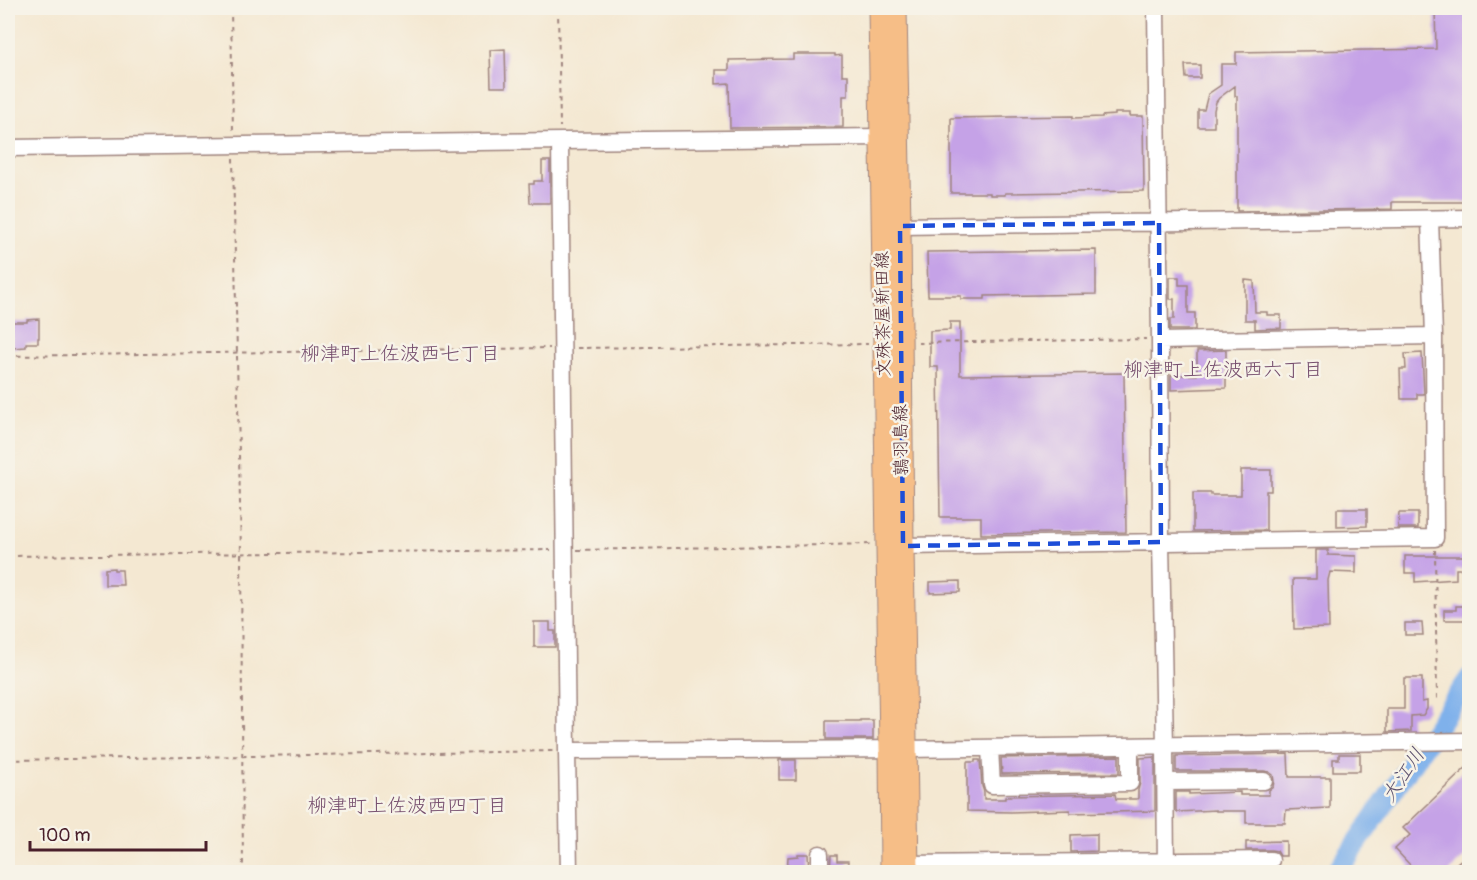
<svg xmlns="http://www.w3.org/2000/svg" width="1477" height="880" viewBox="0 0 1477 880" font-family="Pangolin,'Klee One',sans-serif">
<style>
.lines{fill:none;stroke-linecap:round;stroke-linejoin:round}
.river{stroke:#7fb1eb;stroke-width:21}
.building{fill:#c5a2e7}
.minor-casing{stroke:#9f847e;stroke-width:19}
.major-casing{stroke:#9f847e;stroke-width:23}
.path{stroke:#9f847e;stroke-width:2;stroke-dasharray:4.5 4.5;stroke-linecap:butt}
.minor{stroke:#fff;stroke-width:16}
.major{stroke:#f6be87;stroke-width:21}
.marked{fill:none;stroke:#1d4ed8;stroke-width:4.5;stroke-dasharray:12 8;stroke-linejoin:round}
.labels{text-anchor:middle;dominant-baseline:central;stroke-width:5;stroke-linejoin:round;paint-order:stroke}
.street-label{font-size:18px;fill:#4a1f2b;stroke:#f7f3e8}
.neighbourhood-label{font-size:20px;fill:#754d6d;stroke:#f7f3e8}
.water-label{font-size:20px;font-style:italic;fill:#5d526e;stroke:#f7f3e8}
</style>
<rect width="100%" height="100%" fill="#f7f3e8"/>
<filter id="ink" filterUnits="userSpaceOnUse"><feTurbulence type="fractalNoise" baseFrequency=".0167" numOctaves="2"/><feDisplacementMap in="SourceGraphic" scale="12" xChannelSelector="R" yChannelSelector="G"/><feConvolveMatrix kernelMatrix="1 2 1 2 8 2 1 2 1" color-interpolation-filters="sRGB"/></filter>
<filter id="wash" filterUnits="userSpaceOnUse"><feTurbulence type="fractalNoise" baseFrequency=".008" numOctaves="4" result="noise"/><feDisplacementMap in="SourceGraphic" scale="24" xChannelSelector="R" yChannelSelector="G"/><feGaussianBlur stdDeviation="1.35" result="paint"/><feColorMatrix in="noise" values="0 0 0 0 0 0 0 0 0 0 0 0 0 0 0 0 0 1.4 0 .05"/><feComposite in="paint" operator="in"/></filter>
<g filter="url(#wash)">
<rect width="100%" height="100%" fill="#f4e8d2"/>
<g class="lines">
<!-- river -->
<path class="river" d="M1337,872L1470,678"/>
</g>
<g id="blocks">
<!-- building -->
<path class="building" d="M1435,8H1470V202H1392V209L1237,211V96H1235V86L1219,98L1216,102L1214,110V127H1198V110H1204L1208,94L1221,85V64H1236V52L1436,49Z
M505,49L506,87H491L490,50Z
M793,54H835V56L842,55V75H848V96H843V127L730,128L729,83L716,84V70H729V60L793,59Z
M1185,65H1200V78H1186Z
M1115,113H1130V116H1143L1144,191L1005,193V195H990V193H951V118L1073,116V118L1102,117V116L1115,115Z
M542,161H550V203H530L529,184H534V181H542Z
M1096,250V294L985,296V299H961V296H928L927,252Z
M1170,277H1179V285H1188V313H1195V330H1170V319H1174V299H1170Z
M1245,280L1254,281L1255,312H1267V315H1281V328L1255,329V320H1245Z
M39,319V338H38V343H26V347L12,348L11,322H27V320Z
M950,322H960V375L1124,373L1126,532L981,534V517H940L938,367H930V331L950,330Z
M1226,350V388L1171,390V375H1197V351Z
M1422,353L1424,394H1417V399H1401L1400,369H1406L1405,354Z
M1241,470H1271V491H1266V530L1193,531V493H1211V495H1241Z
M1337,509H1367V526L1337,527Z
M1399,513H1418V528H1398Z
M1316,550H1328V555L1356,556V573L1330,572L1328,580L1329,628L1294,629L1293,579H1316Z
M1405,556H1467V569H1456V579L1415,582V573H1405Z
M114,568V570H122L123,585H105V569Z
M960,581V592L930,593V582Z
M1456,606H1470V620H1444V610H1456Z
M534,622H550V631H555V647H534Z
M1405,623H1422L1423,635H1405Z
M1404,678H1422V702L1427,701V709L1423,715L1411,716V731L1387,732V709H1404Z
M860,720H873V739H826V721H860Z
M1288,754L1289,777H1330V808L1286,810L1285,823H1246V811H1216V810L1177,812L1176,810V792H1189V794L1240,792V795H1269V790L1273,787L1274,781L1273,775L1269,772L1264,771H1176V756Z
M1339,754H1360V771H1333V759H1339Z
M1119,756V773L1002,774L1001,758Z
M1155,757V811L1070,813V810L1011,812L967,811V762H975V760H980L982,786L984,792V799H1005V797H1010L1009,796L1115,794L1116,799H1137L1138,798V790L1140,783V758Z
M779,760H796V780H779Z
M1470,764V853L1458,862L1449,873H1404L1411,866L1395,849L1410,835L1403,828Z
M1097,834V851L1071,852V835Z
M1286,841V856H1280L1277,851L1271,850H1246V842Z
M798,854H808L809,873H787L788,857L798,856Z
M831,855H837V861H848V873H830Z"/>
</g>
</g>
<g filter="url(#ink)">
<use href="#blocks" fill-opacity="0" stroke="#9f847e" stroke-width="1.5"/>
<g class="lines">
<!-- minor casing -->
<g class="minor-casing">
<path id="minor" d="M1156,8L1160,341L1161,542L1165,746L1166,872
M560,142L567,751L569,872
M8,148L881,137
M900,226L1470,218
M1160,341L1434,336
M903,546L1435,538L1434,336L1430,219
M990,748L992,785L1130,783V746
M567,751L907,749L1470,741
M1166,782L1264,781
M820,854V872
M908,864L1271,860"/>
</g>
<!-- major casing -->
<g class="major-casing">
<path id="major" d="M879,8L890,749L891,872
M896,8L900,226L903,546L908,872
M1466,872L1470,869"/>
</g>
<!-- path -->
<path class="path" d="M231,8L233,132
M558,8L560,127
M233,158L241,553L243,872
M918,343L1146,339
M577,348L868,344
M8,356L550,348
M577,550L872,544
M1435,550L1437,700
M8,556L551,550
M8,760L555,751"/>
<!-- minor -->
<use href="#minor" class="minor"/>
<!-- major -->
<use href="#major" class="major"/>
</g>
</g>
<!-- marked area -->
<path class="marked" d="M1159,223L1161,542L903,546L900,226Z"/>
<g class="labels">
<!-- street labels -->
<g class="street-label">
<text transform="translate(883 314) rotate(-91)">文殊茶屋新田線</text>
<text transform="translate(901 440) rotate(-91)">鶉羽島線</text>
</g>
<!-- neighbourhood labels -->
<g class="neighbourhood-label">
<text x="400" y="353">柳津町上佐波西七丁目</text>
<text x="1223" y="369">柳津町上佐波西六丁目</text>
<text x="407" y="805">柳津町上佐波西四丁目</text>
</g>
<!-- water labels -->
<g class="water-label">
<text transform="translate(1403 775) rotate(-56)">大江川</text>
</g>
</g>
<!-- margin -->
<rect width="1477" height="880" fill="none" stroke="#f7f3e8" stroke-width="30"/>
<!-- scale -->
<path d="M30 841v9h176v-9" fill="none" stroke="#4a1f2b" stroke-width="3"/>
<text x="39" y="841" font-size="18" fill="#4a1f2b" stroke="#f7f3e8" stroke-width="4.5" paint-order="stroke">100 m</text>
</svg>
